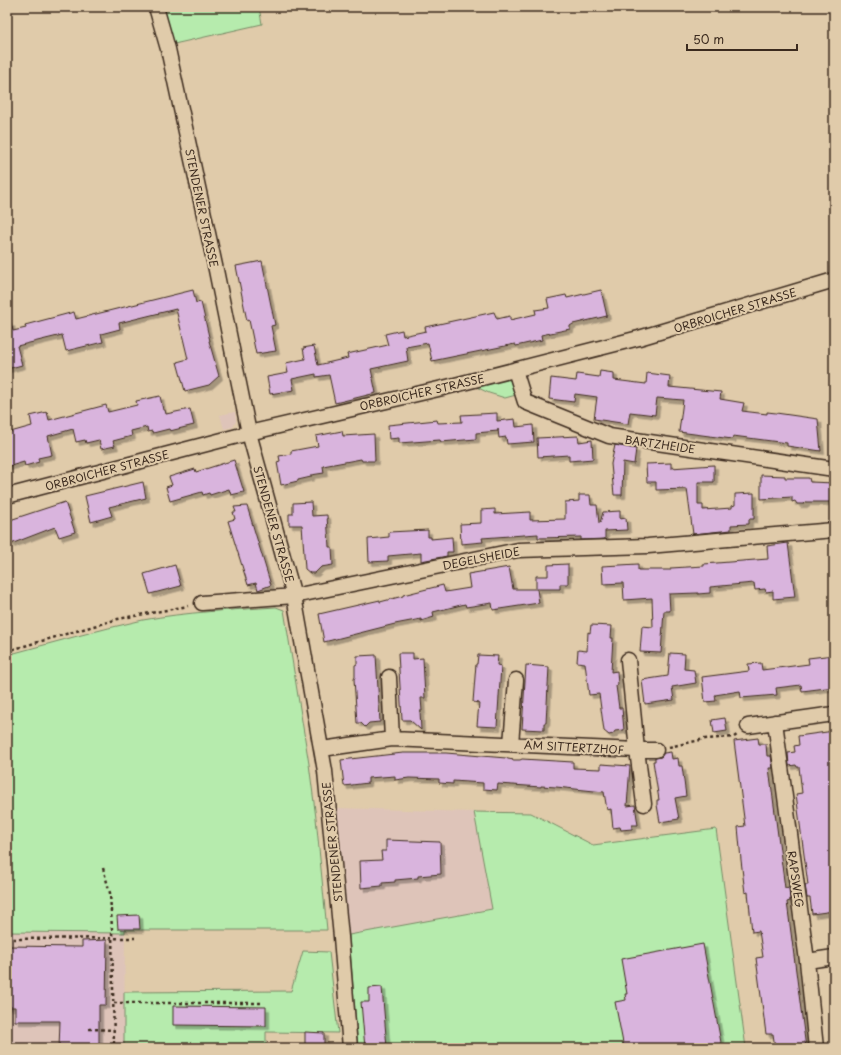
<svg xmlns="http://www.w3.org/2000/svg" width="841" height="1055" viewBox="0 0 841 1055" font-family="'Playpen Sans',sans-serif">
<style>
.built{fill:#dec4b9}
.green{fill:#b6ebad;stroke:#788a66}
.building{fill:#d9b4dd;stroke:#3b2a1e;filter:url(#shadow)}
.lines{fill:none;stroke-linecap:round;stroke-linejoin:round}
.minor-casing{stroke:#3b2a1e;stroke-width:17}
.path{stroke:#3b2a1e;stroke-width:2.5;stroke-dasharray:3 3;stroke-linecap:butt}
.minor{stroke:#e0cbaa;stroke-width:14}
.labels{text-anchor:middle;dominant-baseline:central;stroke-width:4;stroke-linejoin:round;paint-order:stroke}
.street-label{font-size:11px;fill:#3b2a1e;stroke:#e0cbaa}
</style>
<defs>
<filter id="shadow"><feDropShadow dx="3.5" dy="3.5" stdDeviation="0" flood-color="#0004"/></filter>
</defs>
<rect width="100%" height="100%" fill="#e0cbaa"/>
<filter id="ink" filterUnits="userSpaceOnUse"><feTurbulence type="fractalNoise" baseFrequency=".025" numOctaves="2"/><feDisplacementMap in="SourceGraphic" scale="8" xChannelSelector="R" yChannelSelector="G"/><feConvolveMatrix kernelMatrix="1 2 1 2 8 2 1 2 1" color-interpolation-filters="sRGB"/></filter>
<g filter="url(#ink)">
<!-- built -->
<path class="built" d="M235,412L236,421L233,427L224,429L220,415Z
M337,808L474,812L492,909L349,935Z
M7,932L125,933L124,1048H7Z"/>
<!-- green -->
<path class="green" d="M164,7H259L262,24L174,44Z
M501,378L510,380L516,395L505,398L489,393L472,385Z
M276,607L284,610L309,764L316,818L327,930H125V933L7,932V655C52,643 97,630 143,620C186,612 232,610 276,607Z
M474,812L531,813L593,845L716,829L746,1048H358L349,935L492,909Z
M303,951L329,952L338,1033L266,1032V1048H124V992L291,991Z"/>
<!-- building -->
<path class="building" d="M262,261L275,325L271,326L276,351L256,354L249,320L247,321L236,266Z
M193,290L196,303L201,302L210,341H209L219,376L209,385L185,391L177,362L188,359L176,309L119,323L120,329L101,334L103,342L66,351L62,335L17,346L22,365L7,369V324L11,323L13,331L26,328L25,325L74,312L76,319Z
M601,290L607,316L573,324L570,326V329L541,335L542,340L516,346L515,344L432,361L428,343L406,347L408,361L371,369L376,393L335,403L329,375L316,377V374L292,379L294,390L270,394L267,377L288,373L286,363L305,359L303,348L314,346L318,365L348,358L347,354L388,345L385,334L402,330L403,336L426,331L425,327L494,312L497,319L510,316V320L536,314L535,310L549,308L547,299L566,295L567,298Z
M600,371L614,373V380L646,384L647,373L670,376L669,387L721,392L720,399L744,403L742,411L767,414V412L776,413L818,419L821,451L787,446V443L779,442L733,436L732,439L679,432L683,400L657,398L655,415L630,412L628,424L594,419L597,397L575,394L574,402L549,399L551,378L576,381L577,374L599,377Z
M160,396L163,410H165L166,414L190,409L194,425L170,431L169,429L153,433L152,431L148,432L147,427L131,431L132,436L113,441L115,446L101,449L99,440L86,443L85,440L76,442L73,429L48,436L52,455L38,458L39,462L25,466L24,462L7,467V433L32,426L30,416L47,412L49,420L106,405L108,412L137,405L136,401Z
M497,413V421L515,419L516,427L533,425L534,442L507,444L506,437L499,438L498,429V431L476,433V439L441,442L440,440L399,443V438L389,439L388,425L437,420L438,423L462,422L461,415Z
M342,431L343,436L374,434L375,461H362L361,459L323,466L324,473L311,475V477L298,480V481L281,485L277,462L280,461L279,456L291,454V451L318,446L316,436Z
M578,436L579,442L592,440L593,459L569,461V455L538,457L537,438Z
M615,445L636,449L634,464L623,462L622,495H614L611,464Z
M234,460L244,492L231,495L229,489L210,495L209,493L203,495L202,492L170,501L166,487L172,485L169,477L195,469L196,472Z
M671,463V468L714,465V482H698V505H703V510L732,508V506L735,505V494L754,493V519H749V524L731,525V530L693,534L687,489L656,490V482H647L646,464Z
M761,475L785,476V478H809L810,482L834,483V502H806L804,504H797L795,501L792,502V497L761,499Z
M143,482L146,498L109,507L112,516L91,522L85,496Z
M579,495H590L591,505H597L599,523H600L603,512L620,511V519L626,518L627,530L605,531V539L581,540V537L538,538V534L482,538L483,542L461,544L460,524L481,523V510L495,509V514L530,512V520L565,519V502L579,501Z
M65,502L75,532L59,537L55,527L11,544L7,535V521Z
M311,502L312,516L327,515L329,547H332L333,565L321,567L315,573H310L305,569L302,525H289V514H293V503Z
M247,506L271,585L258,590L256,583L248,585L228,521L235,519L233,512H236L234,507Z
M428,530V537H431V539L452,537L453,552H447V556L426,560L421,561V553L388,556V561L369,562L368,539L389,537V532Z
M788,543L795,597L773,599V591L766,592L765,589L755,590L754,583L710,587V593L698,594V593L669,594L670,611H664L661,653L640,652L642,626L653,627L652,598L624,600L623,583L603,584L602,566L638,564V570H671V568L704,566V564L768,559L767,546Z
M568,564V584H560V589H537L539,603L493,610L492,603L466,607L465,604L433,612L434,617L421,621V619L395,624L324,642L319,614L380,600V602L403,596V595L443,585L445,592L470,588L468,574L509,567L513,589H536V576H548V565Z
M175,565L181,586L150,594L144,574Z
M591,625L612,626L611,638H613L611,672L617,671L618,685L616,686L619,708H622L624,730L615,731L613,734L609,735L604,731L599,694L589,695L585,663L577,662L578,650L587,651L588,632L590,633Z
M398,653H413V659L423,658L425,698H421L422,711H420L421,730L410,720H402Z
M670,653L685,654L684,669L694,670L696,683L672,687L674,700L645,704L642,680L668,676Z
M376,655L380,722L369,723L365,727L361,723H357L354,679L355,677V665L357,664V656Z
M478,655L498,656L497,665L501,666L497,727L477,726L479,703L473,702L476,664H477Z
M834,655V687L802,691L801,685L776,688L777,695L741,698L740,691L715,695L716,701L705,702L702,677L749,671L748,664L761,663L762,670L809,664L808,658Z
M526,665L549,667L546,723H544V730L522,729Z
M725,718L727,731L714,733L712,720Z
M834,731V911L812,914L810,898H807L805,885H808L796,794L802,793L799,767H797L796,765L789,766L788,753L795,752L794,746L799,745L798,736Z
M758,738L759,744H766L767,756H771L773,768H769L785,888L789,887L790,901L787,902L806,1048H775L773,1034H766L756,958L763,957L759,931L752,932L748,892L745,893L741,860L738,827L745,826L734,741Z
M671,752L672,759L678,758L679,766H682L686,796L675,798L679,819L660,822L657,805V800H659L653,761H655V758L661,757L664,753Z
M403,753H446L506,758L508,759L514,760H520L522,759L573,762V768L601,769V764L630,766L627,806L635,805L638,825H632V829L621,830L620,827L613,828L611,809L607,810L604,792L556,787L541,786V787L498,784L497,790L483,789V783L453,781V784L439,783V779L409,778L395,780V776L368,778V783L344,786L341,760Z
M386,840L440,842L441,874L418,876V878L395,880V882L382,883V886L361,888L360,861L382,860L381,851H386Z
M139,915L140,929H118L117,916Z
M107,940L106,1005H99V1048H59L60,1021H15V1007H7V946L82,947V941Z
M703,944L722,1048H624L615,1002L626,1000L625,994H627L621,959Z
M382,987L387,1048H365L361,1002H369V988Z
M173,1006L266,1007V1026L173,1025Z
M305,1032L324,1033V1048H305Z"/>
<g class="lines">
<!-- minor casing -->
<g class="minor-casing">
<path id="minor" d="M156,7L168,49L216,270L249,433L294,596L325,771L341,937L350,1048
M515,370L525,402L609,436L834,469
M7,496L249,433L447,387L639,338L834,280
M202,603L294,596L518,550L648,546L834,530
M628,660L637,750L644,804
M389,677L392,739
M775,722L807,961L816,1048
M748,726L834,714
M511,744L516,680
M322,749L392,739L637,750H656
M807,961L834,957"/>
</g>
<!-- path -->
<path class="path" d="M7,651L118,619L188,606
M669,747L705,739L734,737L738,734
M103,868L110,893L112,929L114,1048
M7,939L135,938
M114,1003H264
M89,1029L114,1030"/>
<!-- minor -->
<use href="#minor" class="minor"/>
</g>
</g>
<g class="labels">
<!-- street labels -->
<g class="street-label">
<text transform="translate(202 208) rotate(78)">STENDENER STRASSE</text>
<text transform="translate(735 310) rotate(-17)">ORBROICHER STRASSE</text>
<text transform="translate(422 392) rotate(-13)">ORBROICHER STRASSE</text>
<text transform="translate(660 444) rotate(8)">BARTZHEIDE</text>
<text transform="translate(107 470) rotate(-15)">ORBROICHER STRASSE</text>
<text transform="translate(274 524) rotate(74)">STENDENER STRASSE</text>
<text transform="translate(481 558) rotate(-11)">DEGELSHEIDE</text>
<text transform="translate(574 747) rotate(3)">AM SITTERTZHOF</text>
<text transform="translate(332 842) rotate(-96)">STENDENER STRASSE</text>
<text transform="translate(796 879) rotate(82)">RAPSWEG</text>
</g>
</g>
<!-- margin -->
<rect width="841" height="1055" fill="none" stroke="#e0cbaa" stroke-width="24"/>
<rect x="12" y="12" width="817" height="1031" fill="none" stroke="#3b2a1e" stroke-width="1.5" filter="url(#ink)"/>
<!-- scale -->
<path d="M687 44v6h110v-6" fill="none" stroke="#3b2a1e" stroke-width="2"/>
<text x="693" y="44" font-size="12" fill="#3b2a1e" stroke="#e0cbaa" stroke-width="3" paint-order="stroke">50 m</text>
</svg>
